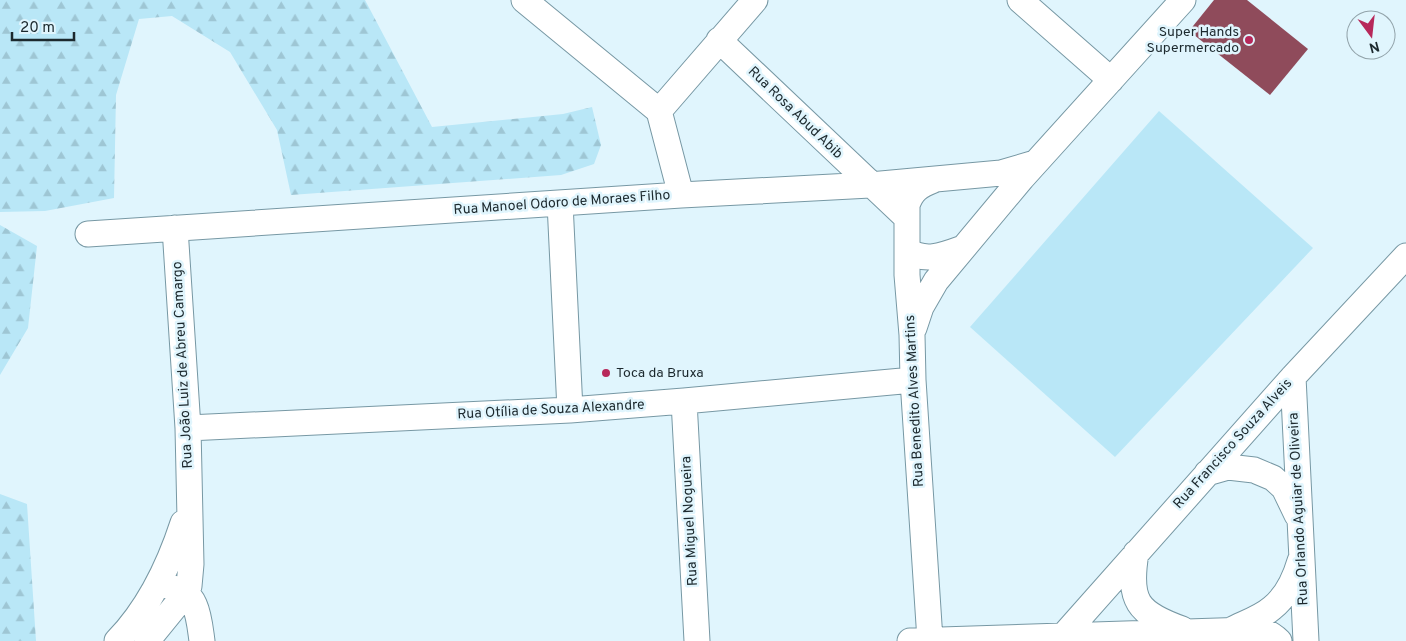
<svg xmlns="http://www.w3.org/2000/svg" width="1406" height="641" viewBox="0 0 1406 641" font-family="Overpass,sans-serif">
<style>
.grass{fill:#b9e7f7}
.forest{fill:url(#forest-firs)}
.building{fill:#8f4b5b}
.lines{fill:none;stroke-linecap:round;stroke-linejoin:round}
.minor-casing{stroke:#7798a4;stroke-width:27}
.minor{stroke:#fff;stroke-width:25}
.poi-dot{fill:#b7285a;stroke:#e0f5fd;stroke-width:2}
.labels{text-anchor:middle;dominant-baseline:central;stroke-width:5;stroke-linejoin:round;paint-order:stroke}
.poi-label{font-size:14px;fill:#1c292e;stroke:#e0f5fd;text-anchor:end}
.street-label{font-size:14px;fill:#1c292e;stroke:#e0f5fd}
</style>
<defs>
<pattern id="forest-firs" width="22" height="20" patternUnits="userSpaceOnUse" patternTransform="scale(1.25)"><rect width="22" height="20" fill="#b9e7f7"/><path d="M5 1l3.5 6h-7zM16 11l3.5 6h-7z" fill="#9ec6d4"/></pattern>
</defs>
<rect width="100%" height="100%" fill="#e0f5fd"/>
<!-- grass -->
<path class="grass" d="M1159,111L1313,248L1115,457L970,327Z"/>
<!-- forest -->
<path class="forest" d="M0,0H365L432,127L563,114L592,107L601,145L594,164L561,175L291,195L277,130L230,52L172,16L139,19L116,95L114,198L45,211L0,212Z
M0,225L37,246L28,328L0,375Z
M0,494L27,504L36,641H0Z"/>
<!-- building -->
<path class="building" d="M1214,0H1247L1308,49L1270,95L1189,31Z"/>
<g class="lines">
<!-- minor casing -->
<g class="minor-casing">
<path id="minor" d="M524,0L659,111
M1020,0L1111,80
M719,40L907,218
M681,195L659,111L755,0
M560,203L570,410
M88,234L681,195L870,185L1001,173L1035,163
M907,250C925,263 944,255 963,248
M914,328L921,307L936,281L1022,178L1183,0
M1293,377L1306,641
M684,401L697,641
M188,428L570,410L684,401L913,380
M1207,473L1228,467L1254,470L1273,478L1284,488L1297,515
M1136,553C1128,601 1137,613 1182,629
M172,588C198,591 199,620 202,641
M1233,629C1245,623 1262,617 1272,608C1286,597 1295,578 1300,561
M1064,635L1293,377L1406,256
M930,640L913,380L912,335L907,275V205C912,190 919,186 934,180
M117,641C149,608 169,566 183,523
M147,641L186,593L189,586L191,564L188,428L175,228
M910,641L1249,630C1262,630 1270,632 1279,641"/>
</g>
<!-- minor -->
<use href="#minor" class="minor"/>
</g>
<!-- markers -->
<g class="poi-dot">
<circle cx="1249" cy="40" r="5"/>
<circle cx="606" cy="373" r="5"/>
</g>
<g class="labels">
<!-- poi labels -->
<g class="poi-label">
<text x="1239" y="32">Super Hands<tspan x="1239" dy="16">Supermercado</tspan></text>
<text x="616" y="373" text-anchor="start">Toca da Bruxa</text>
</g>
<!-- street labels -->
<g class="street-label">
<text transform="translate(795 113) rotate(44)">Rua Rosa Abud Abib</text>
<text transform="translate(562 203) rotate(-4)">Rua Manoel Odoro de Moraes Filho</text>
<text transform="translate(183 365) rotate(-93)">Rua João Luiz de Abreu Camargo</text>
<text transform="translate(915 401) rotate(-93)">Rua Benedito Alves Martins</text>
<text transform="translate(551 410) rotate(-3)">Rua Otília de Souza Alexandre</text>
<text transform="translate(1233 444) rotate(-48)">Rua Francisco Souza Alveis</text>
<text transform="translate(1299 509) rotate(-93)">Rua Orlando Aguiar de Oliveira</text>
<text transform="translate(690 521) rotate(-93)">Rua Miguel Nogueira</text>
</g>
</g>
<!-- north arrow -->
<g transform="translate(1371 35) rotate(165)"><circle r="24" fill="#e0f5fd" stroke="#92a3aa"/>
<path d="M0-4L9 19L0 12L-9 19Z" fill="#b7285a"/>
<text y="-8" font-size="14" font-weight="bold" text-anchor="middle" fill="#1c292e">N</text>
</g>
<!-- scale -->
<path d="M12 32v8h62v-8" fill="none" stroke="#1c292e" stroke-width="2.5"/>
<text x="20" y="32" font-size="15" fill="#1c292e" stroke="#e0f5fd" stroke-width="4" paint-order="stroke">20 m</text>
</svg>
